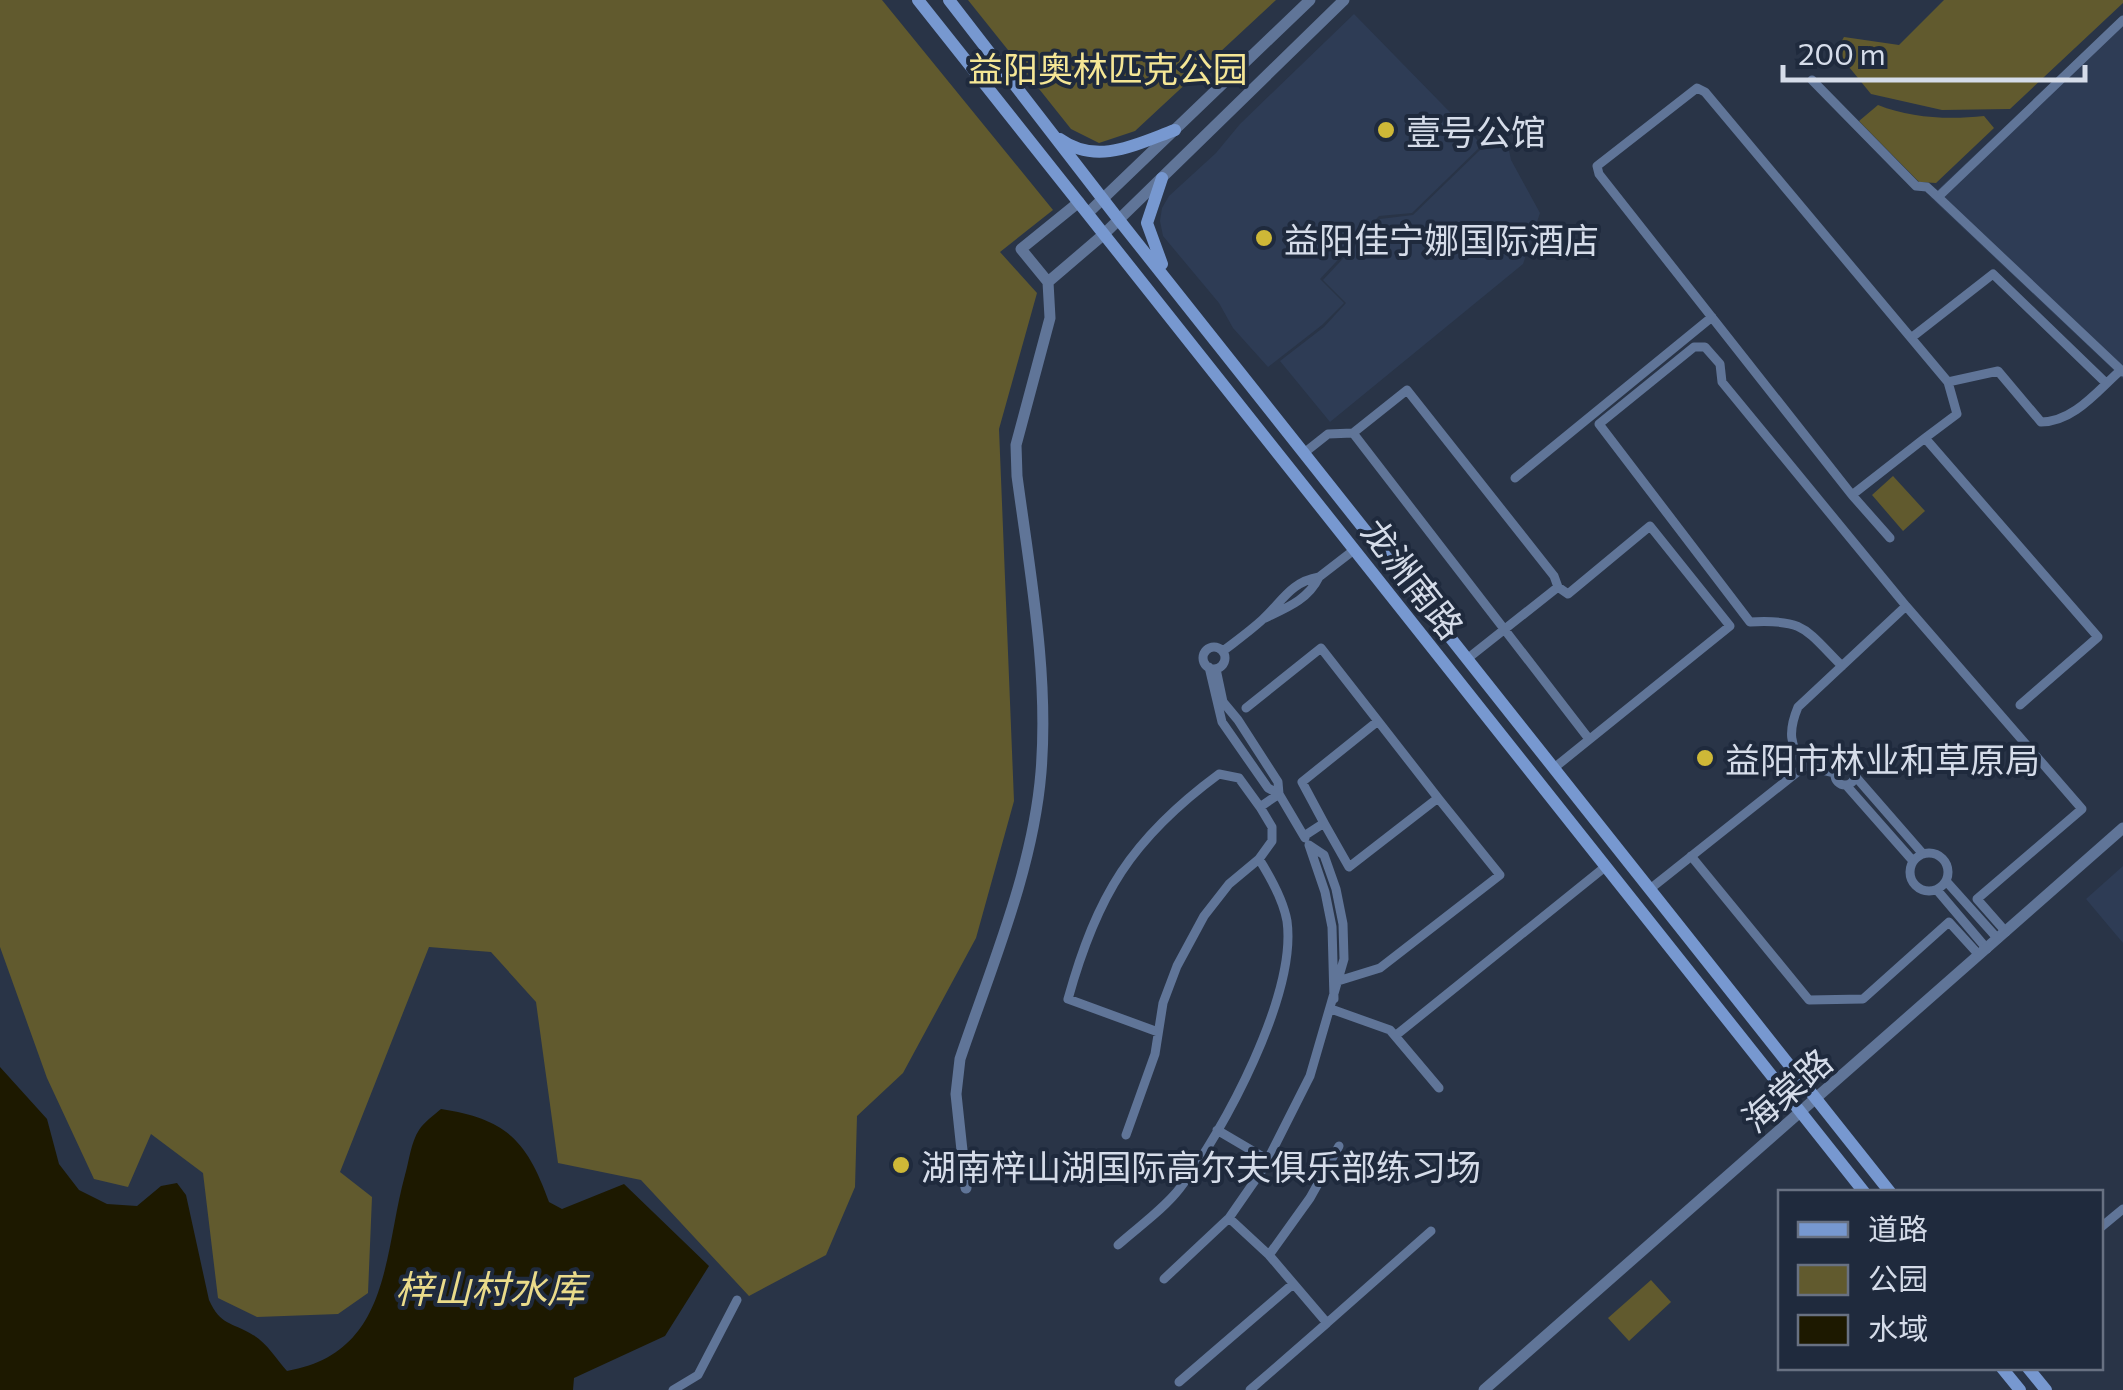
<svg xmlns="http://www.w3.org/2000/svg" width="2123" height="1390" viewBox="0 0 2123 1390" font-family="Commissioner,'Noto Sans SC',sans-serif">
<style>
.built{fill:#2e3c55}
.green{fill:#615a2e}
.water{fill:#1d1900}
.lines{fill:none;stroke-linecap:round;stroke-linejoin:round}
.minor{stroke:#607598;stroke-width:9}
.tertiary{stroke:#607598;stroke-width:11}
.secondary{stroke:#7798d0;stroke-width:12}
.poi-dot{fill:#ceb837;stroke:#1f2a3d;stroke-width:4}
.labels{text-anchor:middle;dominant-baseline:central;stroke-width:8;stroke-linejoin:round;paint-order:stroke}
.park-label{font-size:35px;fill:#f5e695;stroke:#1f2a3d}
.poi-label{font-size:35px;fill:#d5dce9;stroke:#1f2a3d;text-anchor:start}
.street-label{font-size:35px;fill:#d5dce9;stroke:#1f2a3d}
.water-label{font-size:38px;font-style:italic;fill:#eadb8a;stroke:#1f2a3d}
</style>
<rect width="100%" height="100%" fill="#293447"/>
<!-- built -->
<path class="built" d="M1354,14L1482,145L1412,213L1379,216L1320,279L1344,303L1322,325L1268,367L1233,328L1219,303L1163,236L1160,221L1162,208L1169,196L1216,153L1240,124Z
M2123,15V379L1930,197Z
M1508,146L1511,160L1540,213L1523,264L1330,422L1280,361L1324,327L1346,303L1323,280L1380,219L1413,215L1480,150Z
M2123,866V943L2086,899Z"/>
<!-- green -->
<path class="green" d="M0,0H882L1053,210L1000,252L1037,293L999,429L1014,801L976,938L903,1073L857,1116L855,1187L826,1255L749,1296L641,1180L558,1163L536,1002L491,952L429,947L340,1172L372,1197L368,1293L338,1314L257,1317L218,1298L203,1173L151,1134L128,1187L94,1179L47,1078L0,947Z
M968,0H1276L1135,131L1099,143L1071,129Z
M1944,0H2123V3L2010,109L1942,110L1871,94L1836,51L1844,37L1899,45Z
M1878,105C1910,118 1949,120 1984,116L1994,128L1936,183L1919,182L1859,121Z
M1893,476L1925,511L1903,531L1872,495Z
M1651,1280L1671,1302L1629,1341L1608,1318Z"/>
<!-- water -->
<path class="water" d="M0,1067L47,1119L59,1164L79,1190L107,1204L137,1206L161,1186L177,1183L186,1195L209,1300C221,1326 230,1321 253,1335C266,1342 277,1360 287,1371C391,1353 383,1255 405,1175C409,1161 411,1142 419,1130C424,1122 434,1115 441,1109C507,1119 527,1141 549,1202L562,1209L624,1184L709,1266L665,1336L574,1378L573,1390H0Z"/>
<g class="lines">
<!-- minor -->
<path class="minor" d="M2123,20L1938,197L2123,372
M1812,80L1916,186L1927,187L1938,197
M1911,338L1993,274L2106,383
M1948,382L1998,371L2041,422C2074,422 2098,390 2121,370
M1353,433L1407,390L1554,576L1558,587
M1304,453L1328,434L1353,433L1589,739
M1515,478L1712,317
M1852,495L1599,174L1597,166L1697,88L1705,92L1948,382L1957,414L1925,438
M1890,538L1852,495L1925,438L2098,637L2020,705
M1319,577L1354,550
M1203 658a11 11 0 1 1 22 0a11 11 0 1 1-22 0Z
M1223,651C1236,641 1250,631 1262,620C1282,602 1290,582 1319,577C1308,600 1286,608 1263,619
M1467,659L1558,587L1568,594L1650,526L1730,626L1554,768
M1842,666C1805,629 1805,619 1750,622L1599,424L1694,347H1705L1720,364L1722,382L1906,606
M1209,667L1222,722L1268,788L1279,794
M1216,669L1223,702L1238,720L1278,782L1279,794L1305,838
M1246,708L1321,648L1378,721
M1835 775a10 10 0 1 1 20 0a10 10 0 1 1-20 0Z
M1805,766L1835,773
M1855,776L1923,854
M1846,785L1913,861
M1304,836L1324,823L1349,867L1438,798L1378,721L1302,782L1324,823
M1910 872a19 19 0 1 1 38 0a19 19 0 1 1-38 0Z
M1691,856L1809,1000L1863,999L1949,922L1979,955
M1946,881L1998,939
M1650,889L1805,766C1789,745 1788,731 1798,707L1906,606L2082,809L1977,899L2006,932
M1937,890L1987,949
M1338,981L1380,968L1500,875L1438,798
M1331,1009L1390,1030L1439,1088
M1158,1032L1068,999C1097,895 1131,839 1219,774L1239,778L1260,807
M1395,1036L1605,867
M1217,1130L1268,1160
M1126,1135L1155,1054L1163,1003L1177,966L1204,916L1229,884L1259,859L1272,841V827L1260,807L1279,794
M1229,1218L1269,1255L1327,1323L1431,1231
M2100,1228L2123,1209
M1118,1245C1138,1227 1164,1209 1180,1188C1224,1131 1297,994 1287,921C1283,899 1271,878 1259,859
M1269,1255L1310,1198L1339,1146
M1164,1279L1229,1218L1263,1169L1310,1076L1344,959L1343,924L1336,889L1324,855L1309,845L1325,892L1332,927L1334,999
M1179,1382L1293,1284
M673,1390L698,1375L737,1300
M1250,1390L1327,1323"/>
<!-- tertiary -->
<path class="tertiary" d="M1079,202L1021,249L1048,282L1103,235L1344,0
M1088,213L1310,0
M966,1188L956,1094L960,1059C991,967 1033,870 1041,772C1049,674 1030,573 1017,476L1016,445L1050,318L1048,282
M1484,1390L2123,828"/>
<!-- secondary -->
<path class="secondary" d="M918,0L1864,1192
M949,0L1119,220L1890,1192
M1060,139C1097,166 1137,144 1175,130
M1162,178L1147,223L1162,264
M2002,1368L2020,1390
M2028,1368L2046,1390"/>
</g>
<!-- markers -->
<g class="poi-dot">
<circle cx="1386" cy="130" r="10"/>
<circle cx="1264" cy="238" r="10"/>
<circle cx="1705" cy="758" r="10"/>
<circle cx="901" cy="1165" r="10"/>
</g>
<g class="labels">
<!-- park labels -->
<g class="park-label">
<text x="1108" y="67">益阳奥林匹克公园</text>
</g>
<!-- poi labels -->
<g class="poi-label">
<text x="1406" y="130">壹号公馆</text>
<text x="1284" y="238">益阳佳宁娜国际酒店</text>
<text x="1725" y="758">益阳市林业和草原局</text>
<text x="921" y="1165">湖南梓山湖国际高尔夫俱乐部练习场</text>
</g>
<!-- street labels -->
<g class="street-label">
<text transform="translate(1414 578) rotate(52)">龙洲南路</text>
<text transform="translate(1786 1089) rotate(-41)">海棠路</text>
</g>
<!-- water labels -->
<g class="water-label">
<text x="490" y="1287">梓山村水库</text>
</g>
</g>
<!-- legend -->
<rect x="1778" y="1190" width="325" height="180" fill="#1f2a3d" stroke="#687182" stroke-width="2.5"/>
<rect x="1798" y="1222" width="50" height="15" fill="#7798d0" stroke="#687182" stroke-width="2.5"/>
<text x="1868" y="1240" font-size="30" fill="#d5dce9">道路</text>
<rect x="1798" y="1265" width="50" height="30" fill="#615a2e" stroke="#687182" stroke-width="2.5"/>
<text x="1868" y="1290" font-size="30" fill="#d5dce9">公园</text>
<rect x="1798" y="1315" width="50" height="30" fill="#1d1900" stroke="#687182" stroke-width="2.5"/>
<text x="1868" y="1340" font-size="30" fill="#d5dce9">水域</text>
<!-- scale -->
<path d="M1783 65v15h302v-15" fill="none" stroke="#d5dce9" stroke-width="5"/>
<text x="1798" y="65" font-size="30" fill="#d5dce9" stroke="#1f2a3d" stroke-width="8" paint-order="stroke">200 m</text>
</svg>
